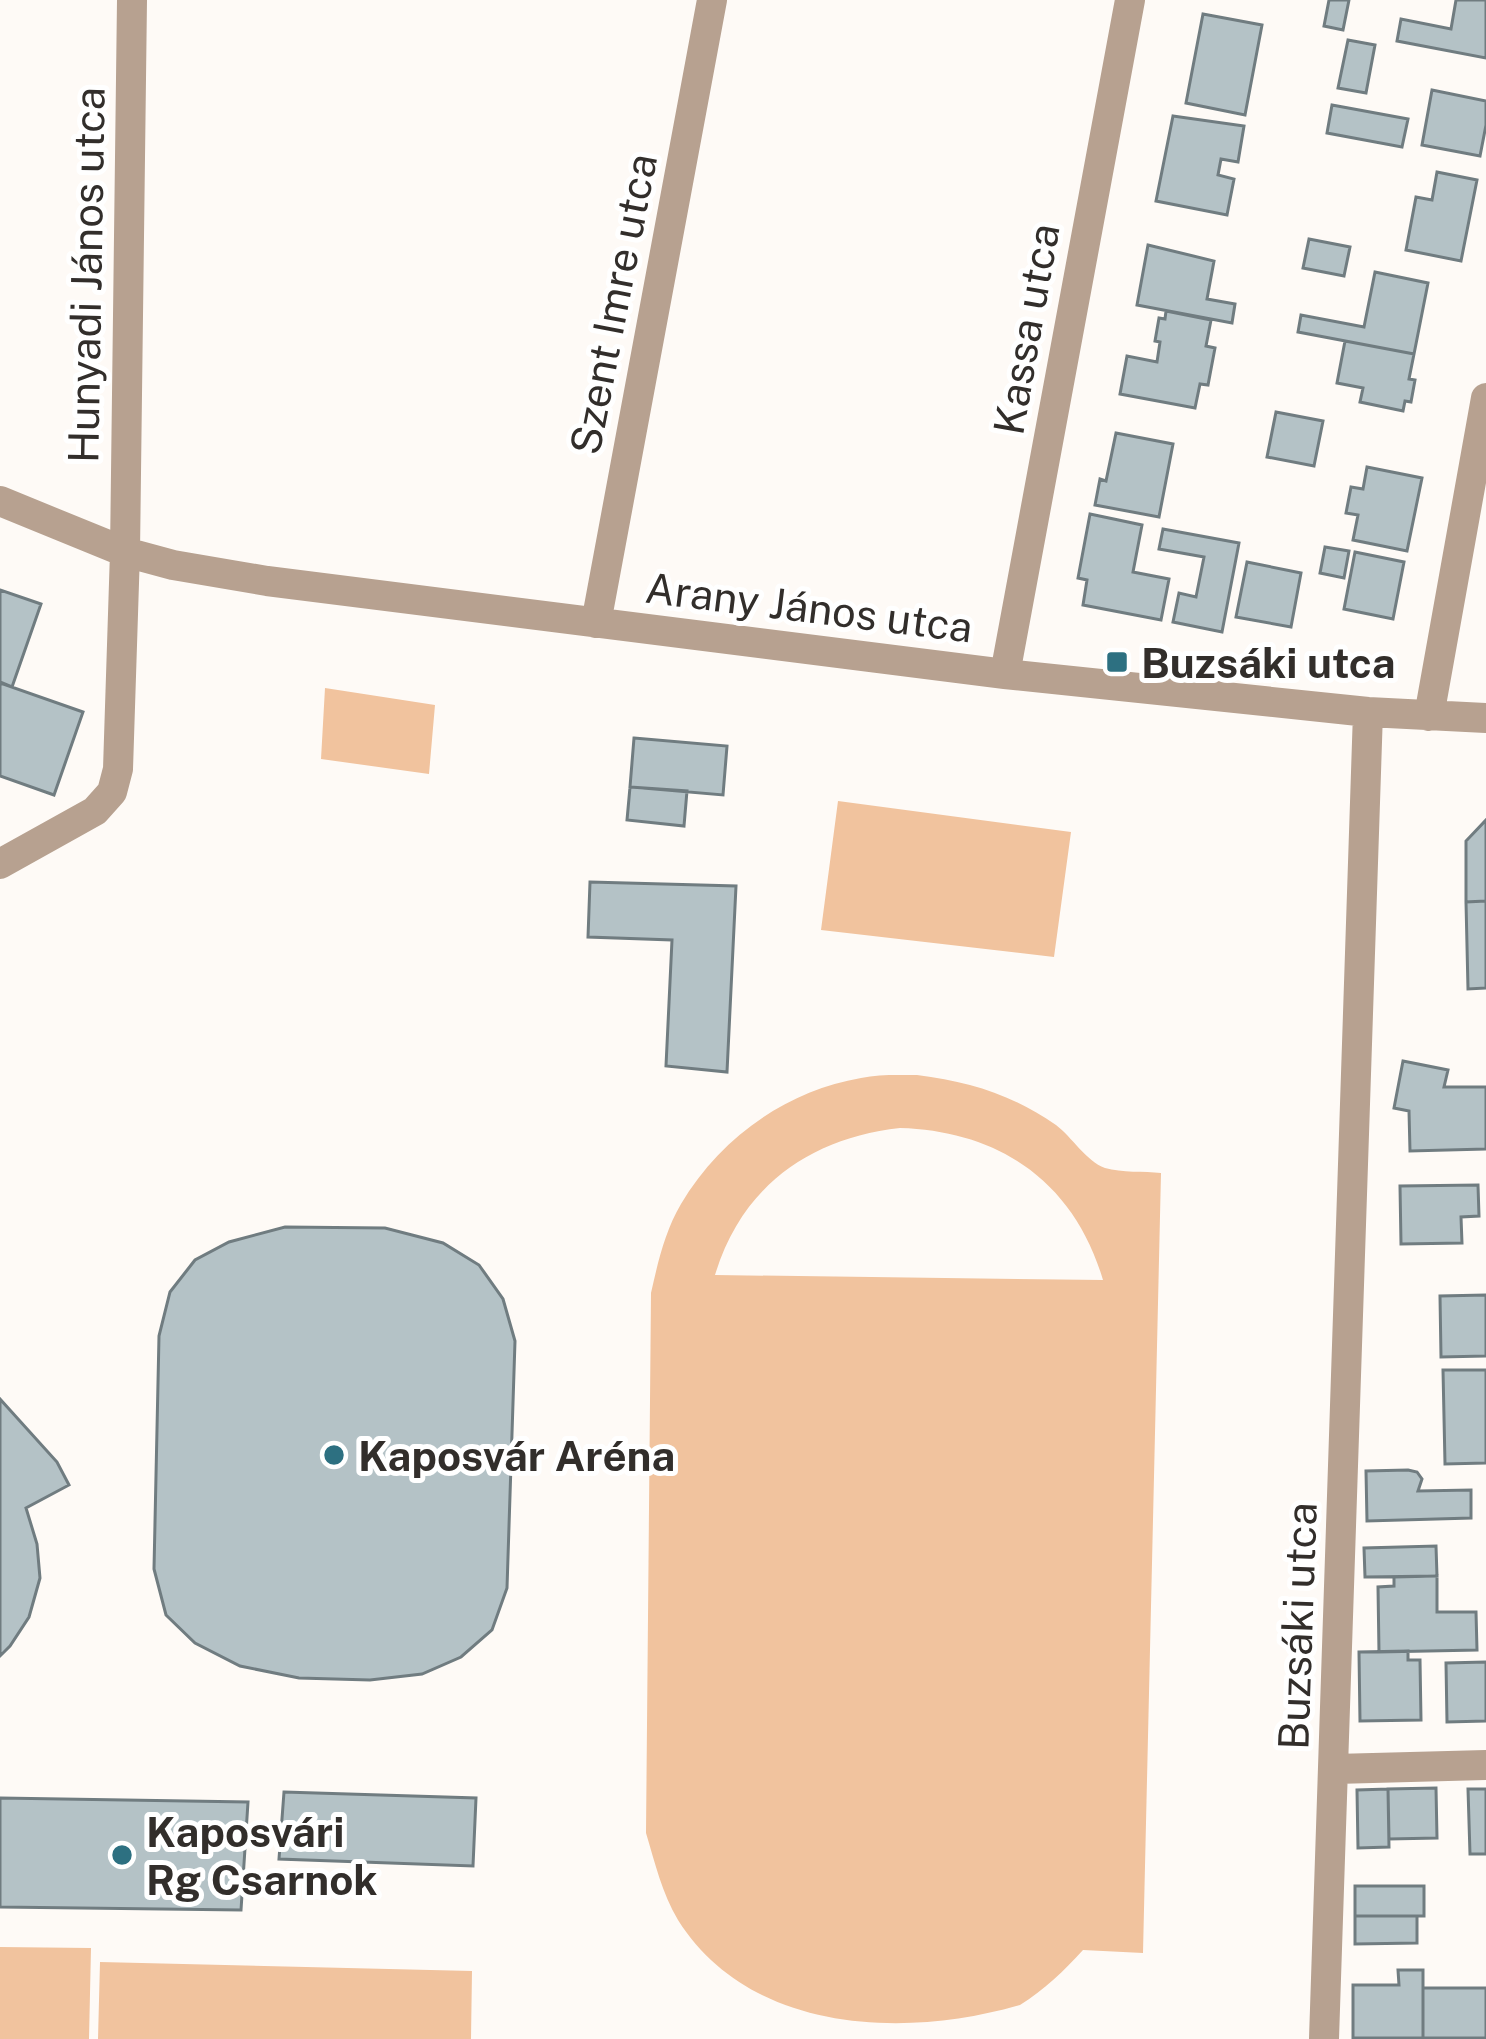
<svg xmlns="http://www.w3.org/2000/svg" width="1486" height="2039" viewBox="0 0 1486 2039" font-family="'Public Sans',sans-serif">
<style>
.green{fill:#f1c39e;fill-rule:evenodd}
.building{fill:#b4c2c6;stroke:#707c80;stroke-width:3}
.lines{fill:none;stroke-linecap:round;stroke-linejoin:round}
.minor{stroke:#b7a190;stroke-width:30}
.poi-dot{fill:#2d7081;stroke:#fff;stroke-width:4.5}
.labels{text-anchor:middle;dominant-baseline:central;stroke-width:10;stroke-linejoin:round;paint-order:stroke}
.street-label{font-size:42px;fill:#322e2b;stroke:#fff}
.poi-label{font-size:42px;font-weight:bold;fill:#322e2b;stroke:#fff;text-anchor:start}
</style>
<rect width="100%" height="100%" fill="#fefaf6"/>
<!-- green -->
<path class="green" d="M325,688L435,705L429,774L321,759Z
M838,801L1071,832L1054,957L821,930Z
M917,1075C970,1082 1011,1094 1056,1125C1072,1137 1086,1161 1105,1168C1122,1173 1144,1171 1161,1173L1143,1953L1083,1950C1064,1971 1044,1990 1020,2005C904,2039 749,2033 678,1920C662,1893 655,1863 646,1833L651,1293C658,1262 665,1231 681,1204C720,1138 786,1091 861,1078C879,1074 899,1075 917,1075ZM900,1128C1000,1131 1074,1182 1103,1280L715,1275C742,1186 810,1138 900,1128Z
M0,1947L91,1948L89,2039H0Z
M100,1962L472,1971L471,2039H98Z"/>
<!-- building -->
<path class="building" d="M1329,0H1349L1343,30L1324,26Z
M1456,0H1486V58L1397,41L1401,19L1451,29Z
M1203,14L1262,25L1245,115L1186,103Z
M1348,40L1375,45L1366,93L1338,88Z
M1432,90L1486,101V125L1480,156L1422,145Z
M1332,105L1408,119L1402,147L1327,133Z
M1173,116L1244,126L1238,162L1221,159L1218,175L1234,179L1227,215L1156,201Z
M1437,172L1477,180L1461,261L1406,250L1416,197L1432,200Z
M1309,239L1350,247L1344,276L1303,268Z
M1148,245L1214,261L1207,299L1235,304L1232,323L1137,305Z
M1375,272L1428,283L1414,354L1298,332L1301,315L1364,327Z
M1166,311L1211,320L1206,346L1215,348L1208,385L1200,384L1195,408L1120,394L1127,356L1157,362L1160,342L1155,341L1159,318L1165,319Z
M1345,341L1414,354L1409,379L1415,380L1411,402L1405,401L1403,411L1360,402L1363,388L1337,383Z
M1276,412L1323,421L1314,466L1267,457Z
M1116,433L1173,444L1159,517L1095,505L1100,479L1106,481Z
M1367,467L1422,478L1407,551L1353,540L1358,515L1346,513L1351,487L1363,489Z
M1090,514L1142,525L1133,572L1169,579L1161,620L1083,605L1087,580L1078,578Z
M1163,529L1239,543L1222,632L1173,622L1179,593L1196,597L1204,557L1159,549Z
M1325,547L1349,551L1344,578L1320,573Z
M1355,552L1404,562L1393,619L1344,609Z
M1247,562L1301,573L1291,627L1236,617Z
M0,590L41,604L12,687L0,682Z
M0,683L83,712L54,795L0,776Z
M634,738L727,746L723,795L630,787Z
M630,787L687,791L684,826L627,820Z
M1486,820V901L1466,902V841Z
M590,882L736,886L727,1072L666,1066L672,940L588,937Z
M1486,901V988L1468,989L1466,902Z
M1403,1061L1448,1070L1444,1087H1486V1149L1410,1151L1409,1111L1394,1108Z
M1478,1185L1479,1216L1461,1217L1462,1243L1401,1244L1400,1186Z
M285,1227L385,1228L443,1243L479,1265L503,1299L515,1341L507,1588L492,1630L461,1657L422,1674L370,1680L299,1678L240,1666L195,1643L166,1615L154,1569L159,1336L170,1292L195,1260L229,1242Z
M1486,1295V1356L1441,1357L1440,1296Z
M1443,1370H1486V1463L1445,1464Z
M0,1399L57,1462L69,1485L26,1508L37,1544L40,1578L29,1617L10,1646L0,1656Z
M1408,1470L1417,1472L1422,1479L1418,1491L1471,1490V1518L1367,1521L1366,1471Z
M1436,1546L1437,1576L1365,1577L1364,1548Z
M1437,1576V1612H1476L1477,1650L1379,1652L1378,1587L1394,1586V1577Z
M1408,1651V1660H1420L1421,1720L1360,1721L1359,1652Z
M1486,1662V1721L1447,1722L1446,1663Z
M1436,1788L1437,1838L1389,1839L1388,1789Z
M1388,1789L1389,1847L1358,1848L1357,1790Z
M1468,1789H1486V1854H1470Z
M284,1792L476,1798L473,1866L279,1859Z
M0,1798L248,1802L241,1910L0,1907Z
M1355,1886H1424V1916H1355Z
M1355,1916H1417V1943L1355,1944Z
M1398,1970H1423V2038H1353V1985H1399Z
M1423,1988H1486V2038H1423Z"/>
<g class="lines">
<!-- minor -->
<path class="minor" d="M0,501L125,552L173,565L267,581L1005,674L1368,712L1486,718
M596,623L712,0
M1005,674L1130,0
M1429,716L1486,398
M0,864L95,811L112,792L118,769L125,552L132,0
M1335,1769L1486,1765
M1324,2039L1368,712"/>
</g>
<!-- markers -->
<g class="poi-dot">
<rect x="1105" y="650" width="24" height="24" rx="6"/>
<circle cx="334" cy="1455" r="12"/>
<circle cx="122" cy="1855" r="12"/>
</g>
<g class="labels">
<!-- street labels -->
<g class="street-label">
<text transform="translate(86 275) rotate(-89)">Hunyadi János utca</text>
<text transform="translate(613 304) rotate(-79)">Szent Imre utca</text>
<text transform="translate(1026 329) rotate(-80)">Kassa utca</text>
<text transform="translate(809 607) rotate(7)">Arany János utca</text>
<text transform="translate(1297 1626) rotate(-88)">Buzsáki utca</text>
</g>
<!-- poi labels -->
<g class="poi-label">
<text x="1141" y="662">Buzsáki utca</text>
<text x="358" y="1455">Kaposvár Aréna</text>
<text x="146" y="1831">Kaposvári<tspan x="146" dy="48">Rg Csarnok</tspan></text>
</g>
</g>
</svg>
